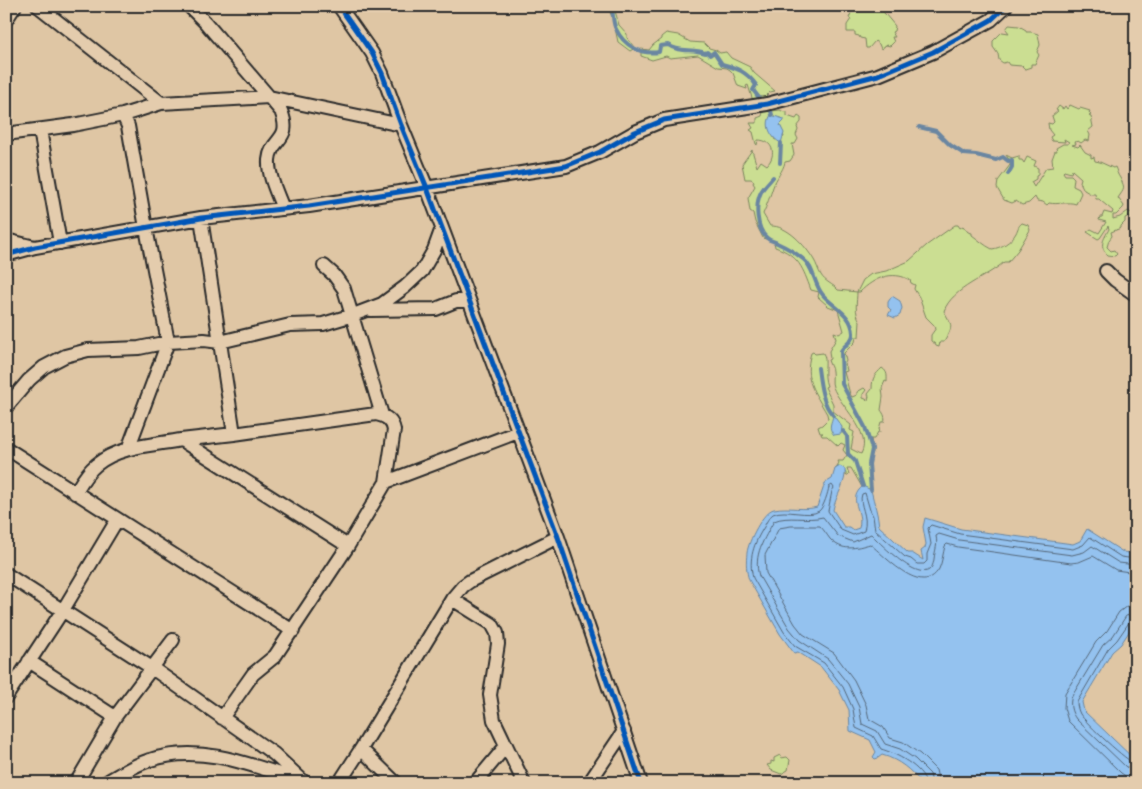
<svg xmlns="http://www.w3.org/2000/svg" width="1142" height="789" viewBox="0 0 1142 789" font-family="Sriracha,sans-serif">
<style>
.green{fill:#cbde92;stroke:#7b845e;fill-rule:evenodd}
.water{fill:#94c2ef;stroke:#6a86a1}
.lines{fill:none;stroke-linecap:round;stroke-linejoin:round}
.shore{stroke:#556779;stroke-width:1}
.stream{stroke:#6a86a1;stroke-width:4}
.minor-casing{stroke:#2b2b2b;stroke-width:16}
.minor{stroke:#e4ccad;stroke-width:12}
.cycleway-casing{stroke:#e4ccad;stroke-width:8}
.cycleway{stroke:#0057b8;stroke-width:5}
</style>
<rect width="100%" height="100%" fill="#dfc6a4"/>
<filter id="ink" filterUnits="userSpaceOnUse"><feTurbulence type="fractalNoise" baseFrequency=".02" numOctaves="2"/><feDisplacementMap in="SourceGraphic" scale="10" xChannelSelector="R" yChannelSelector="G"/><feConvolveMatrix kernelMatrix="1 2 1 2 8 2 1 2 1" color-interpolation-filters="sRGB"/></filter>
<g filter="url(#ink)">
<!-- green -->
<path class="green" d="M607,6L614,7L619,25L627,34V38C630,42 634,44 635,48L630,51L618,42L613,19Z
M865,6L868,8L870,6L880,8L895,26L894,31L892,32L895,37H892L894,42L890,46L886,45L881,49L879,44L875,41L869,48H866L865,39L860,38L859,36L855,35V32H847V25L851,19L849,18L851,13V8L856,10L858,7Z
M1009,25L1019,26L1026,30V32H1031L1038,34L1040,45L1037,52L1039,55L1035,64H1031V67L1025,69L1022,66L1009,65L1007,62L1003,63L999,60L998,54L993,47V41L1002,32L1009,33L1006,29Z
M666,33L678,35L690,42L704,43L709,48L716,50L720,53L726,52L731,58L750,67L754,73L775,91L770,92L766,96L767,99L753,101L748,85L746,86L747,89L738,86L733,73L730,70L727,68L718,67L698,55L670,58L666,56L652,60L641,56V49L649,50L653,45L661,39V37Z
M1070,105L1079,109L1080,108L1090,111L1089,113L1091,115L1089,116L1091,117L1093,127L1088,131L1090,135L1089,141L1085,140L1081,143L1078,141L1075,142L1076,144L1072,145L1078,147L1080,145L1085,152L1091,155V158L1094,157L1095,161L1100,162L1113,168L1115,167C1117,171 1117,174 1120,178C1126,189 1124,189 1118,198L1124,206L1123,208L1116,215H1113V219L1120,217L1128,211L1136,216V222L1129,216L1125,218V222L1121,226V228L1111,232L1112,236L1109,240L1107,247L1111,251L1114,250L1117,254L1115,256L1108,255C1098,246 1104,239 1109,229L1108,226L1100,238L1098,239L1087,232L1091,229L1099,233L1106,222L1099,220L1100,217H1102L1104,212L1112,214L1113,211L1101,201L1099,199H1096L1095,194H1091L1084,190L1080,182L1081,178L1072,170L1071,173L1064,171L1063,172L1065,175H1071L1074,178L1073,186L1079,189L1081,193L1076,204C1068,201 1058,205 1049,203L1047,205L1043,202L1037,201L1035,197L1029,203L1022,205L1016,201L1012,203L1004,200L997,188L998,181L1010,165V161L1006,155L1012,158L1019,156V160H1022L1024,163L1027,157L1036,161L1034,166L1038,168V175L1036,176V179L1031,182L1034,187L1046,168L1053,167L1052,159L1055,151H1057L1056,148L1063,144H1068L1069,142L1064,139L1065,142L1052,141L1050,137L1053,135L1049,130L1048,123L1052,124L1054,122L1052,116L1058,111L1056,110L1059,106L1063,109L1065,106L1067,109Z
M780,110L784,112L787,111V116L796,119L798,116L801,118V122L797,127L798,130L796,135L798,139L795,144H792L794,155L790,161L785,162C783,171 776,178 773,187C770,196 767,205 763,214L770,226C787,225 805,245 814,260C817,265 818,270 821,275C825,282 833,284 838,290L857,292L863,280L871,274L886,271L909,261L927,245L955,225H958L960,228L963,226L968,232L972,233V235C979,240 984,245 992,249C1001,248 1011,242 1016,233C1018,229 1018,226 1022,223L1028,225L1030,230L1018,250L1008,262H1004C988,277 952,288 944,311C952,326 954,325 944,342H940L939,347L936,346L935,344L931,341V335L936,328L934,325L926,317L919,297L914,289L915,285L911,283L910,280C892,270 874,278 860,292H857C857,302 854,312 860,321L859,337H856L855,342L844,353L846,361L844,365L846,366L847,371L844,372L850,394L852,397L857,395V392L864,388L866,390L863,394V398L868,400L869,396L868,394L872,389C872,377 875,375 882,368C888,372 887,376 887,382L885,381L882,388L883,397L881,410C884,414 886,418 884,422H881L879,429L880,432H878L874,439H871L873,452L870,459L869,469L871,490L862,487L851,468H847L849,474L846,476V473L840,466L835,469L839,463L838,461H843L847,455L843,450L845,445L841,443L838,446L827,436H822L821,434L823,433H820L818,427L822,425L828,419L827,414C814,391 803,380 811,353L813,352L815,354L823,353C828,360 822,374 827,386L825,387L833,404V411L851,425L850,430L854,432L851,449L861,454C873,432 839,405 833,387C831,382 833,376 832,371C832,368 829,364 828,360L830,359L829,351L836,339L834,332L839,334L844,331L838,310L828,306L818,297L819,292L811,290C803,269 799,255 775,247L774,242L763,238L755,222L753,213L750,211L748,198L755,186L753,183L754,181L751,179H745L742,164L752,150L757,167L761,161L767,165C777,155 773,140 758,140L757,145L756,144L753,132L750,130L753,128L750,123H757V118L762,116L763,112ZM771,115H773L782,122L780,125L784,137L775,140L771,131Z
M780,755L781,758L787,757L790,760L788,770L781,774L771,770L767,765L771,764V761L774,762V758Z"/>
<!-- water -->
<path class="water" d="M771,115L784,119V121L780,125L784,133L781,143C771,138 764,125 771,115Z
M892,296L900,301L902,308L900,315L895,318L888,315L891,310L888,307V302Z
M833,415L842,427L841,434L834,435C827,427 832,423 833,415Z
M840,466L845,469C847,482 835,497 833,510L844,527H849L853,530L859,528C864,510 846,500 863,486L871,490C874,503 878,514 879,526L908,553H912L923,560L921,551L925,548L926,544L923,527L925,518L961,529L1073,544L1080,541L1087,529L1123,552L1136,554V621L1121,644L1112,652L1082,702L1084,711L1136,761V783H922C910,770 900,760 882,755L878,758L875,759L873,757L876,752L870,740L850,731L849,710L839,690L821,667L798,652L794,653L780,634L749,580C746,571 746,562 747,553C748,542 763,511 774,509C788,506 805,511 817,507L825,483L832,479L835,469Z"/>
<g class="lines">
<!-- shore -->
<path class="shore" d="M1136,605L1127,606L1119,612L1107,631L1096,642L1065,693L1064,708L1068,721L1121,773L1127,777L1136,778
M1136,613L1126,616L1113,636L1103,645L1072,696C1069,704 1071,712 1076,719L1126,767L1136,770
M1136,619L1130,621L1117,640L1108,649L1077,702C1077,706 1078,710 1080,714C1085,722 1128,763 1136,764
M926,783C923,767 895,753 881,749L873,736L856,728L853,709L843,687L824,663L795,646L784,632L753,578C748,559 754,543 764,527C766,522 769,517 773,514C785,508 810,518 819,511C824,507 828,492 829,487L832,485L834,488L832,491L828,511L841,530L853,535L864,531C869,515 858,505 862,494L865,493L870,510L873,516L875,530L905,557L911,559L917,564H924L927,561V554L931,544L928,528L931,525L960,534L1073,549L1083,545L1090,537L1121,557L1136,559
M932,783L930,774L915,759L900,749L885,744L877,731L862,724L859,707L848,684L828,659L799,640L789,628L759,576C753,555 764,539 774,521C787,515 808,521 823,517L838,536L853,542L871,534C880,543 930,595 934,559C935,550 938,545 936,536L939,534L959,540L1072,555L1084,552L1092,546L1119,563L1136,565
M939,783L936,770L920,754L903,742L890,738L883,727L869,719L866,705L854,680L834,653L803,634L795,624L766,573L765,555L779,528L791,526H820C824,530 827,535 830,539C842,552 856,548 870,544C885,556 922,598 939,569C942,563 943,553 945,546L947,544L958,547L1071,563L1079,562L1093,556L1116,570L1136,573"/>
<!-- stream -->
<path class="stream" d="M611,6C614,14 612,22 616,29C624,46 641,55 659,52L660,46L668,45C679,53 693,48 705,53L707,52L710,55L714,52L722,64C737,68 747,72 756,85L753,90L760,99
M771,111L772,115
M919,127L936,131L950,145L964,154L976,155L996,160L1003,157L1008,161L1012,160V167L1008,174
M780,163L781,143
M773,177C769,182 764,186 761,192C755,204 756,229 767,238C770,241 774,241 777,243C786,247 796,253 803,259C814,267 814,285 823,295C834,308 852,314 853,333C854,341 844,345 841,351L842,384L865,427L872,449L869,464L871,490
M818,368C820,383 822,404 833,415
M843,431L847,436L848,454L855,461L863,486"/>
<!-- minor casing -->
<g class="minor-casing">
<path id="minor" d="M38,6L161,103
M189,6L205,22L281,111C293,141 271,137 269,160C268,176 278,195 283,209
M339,6L372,53L382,73L401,125L427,188L558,537L641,783
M6,20L15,6
M123,115L128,126L146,228L168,342L128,449
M40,130L60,243
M6,134L73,125L123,115L161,103L269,97L401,125
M201,218L234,434
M6,240L35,247
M6,255L35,247L201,218L309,206L566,166L600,152L635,132L664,120L767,104L878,75L933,52L991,20L1006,6
M324,266L334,275L344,289L382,415
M1106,271L1115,280L1136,295
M371,310L436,309L456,301H469
M6,407L29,380L44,367L65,356L88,350L139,348L168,342L204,340L220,342L290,325L323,324L353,315L382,304L405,287L422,271L434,250L442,228
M181,440L234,434L376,414C386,416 392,420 394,430L386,482
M6,448L293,631
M75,493C81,483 87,472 96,465C118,446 153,445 181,440L348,546
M6,574L152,668L274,754L304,782
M452,599L492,624L497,633L498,644L490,695L494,720L524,783
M29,661L115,717
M6,697L63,610L117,520
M222,718L253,674L275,656L348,546L386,482L518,432
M361,749L396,783
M76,783L115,717L173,640
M105,783C120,774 134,765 150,760C200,743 252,765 300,781
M339,783L361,749L452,599L463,586L470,581L558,537
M475,783L506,746
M589,783L624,731"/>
</g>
<!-- minor -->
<use href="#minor" class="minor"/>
<!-- cycleway casing -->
<g class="cycleway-casing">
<path id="cycleway" d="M339,6L372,53L382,73L401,125L427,188L558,537L641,783
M6,255L35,247L201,218L309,206L566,166L600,152L635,132L664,120L767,104L878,75L933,52L991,20L1006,6"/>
</g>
<!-- cycleway -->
<use href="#cycleway" class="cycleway"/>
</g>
</g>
<!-- margin -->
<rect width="1142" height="789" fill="none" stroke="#e4ccad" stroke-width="25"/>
<rect x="12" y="12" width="1117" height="764" fill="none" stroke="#2b2b2b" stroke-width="2" filter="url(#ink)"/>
</svg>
